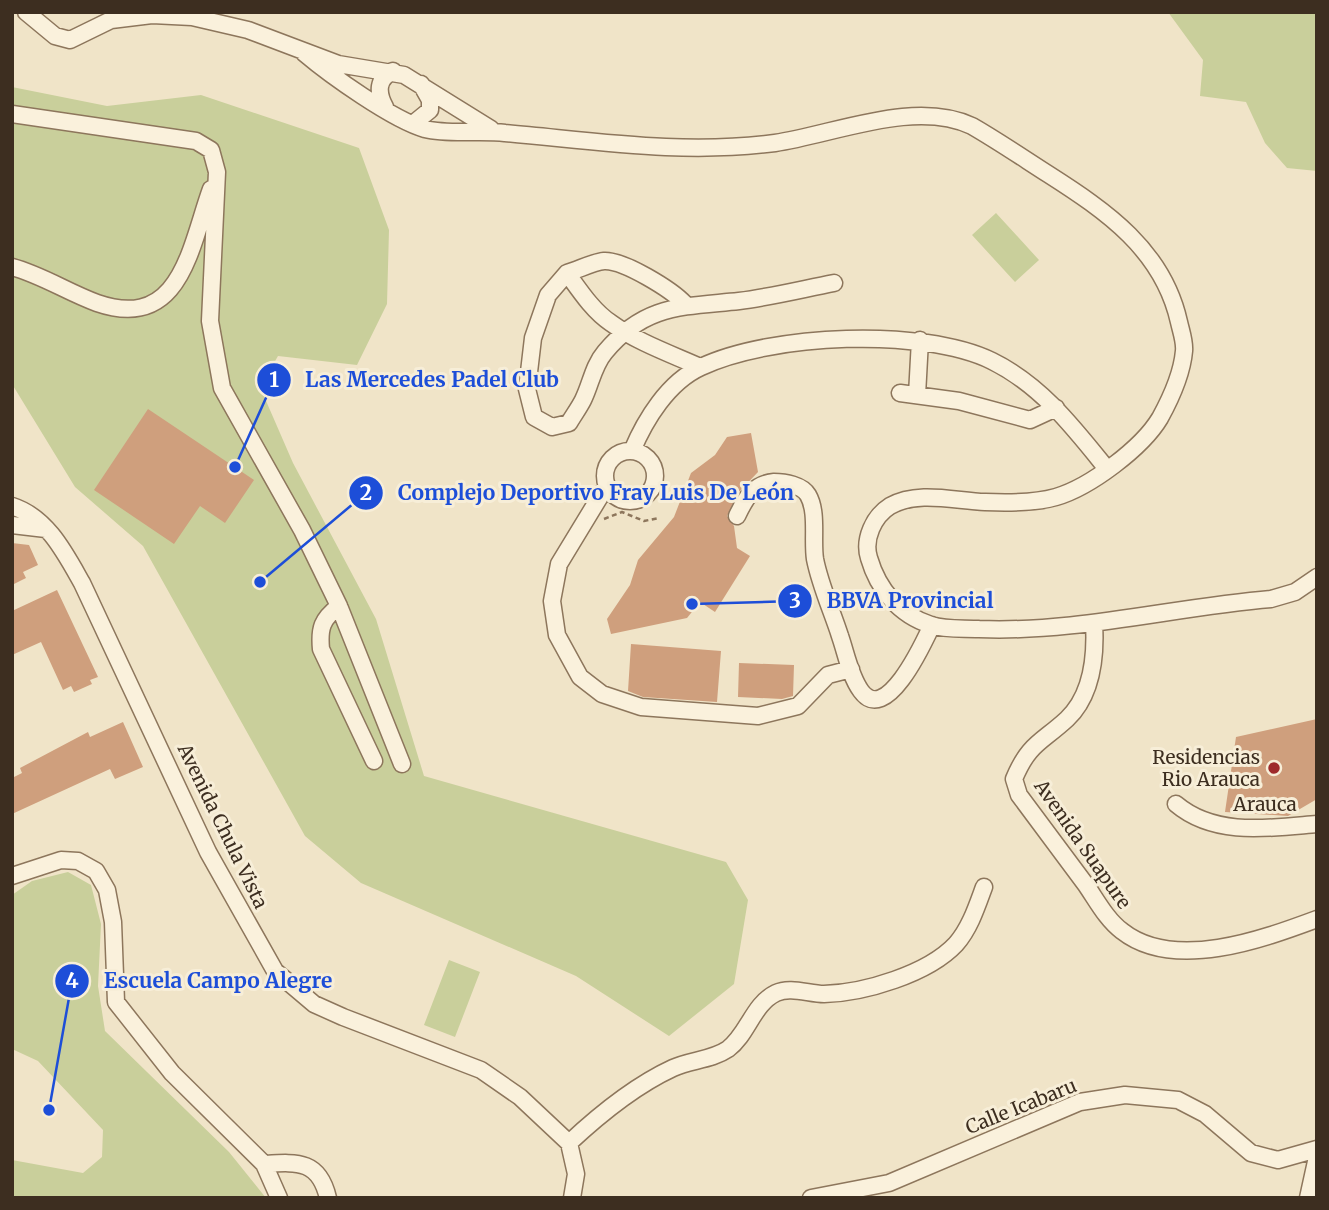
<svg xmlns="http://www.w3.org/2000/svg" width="1329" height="1210" viewBox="0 0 1329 1210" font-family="Merriweather,serif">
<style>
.green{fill:#c9cf9b}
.building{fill:#cf9f7d}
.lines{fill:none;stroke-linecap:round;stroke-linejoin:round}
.minor-casing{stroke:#8d765c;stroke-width:19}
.path{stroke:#8d765c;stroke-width:2.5;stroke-dasharray:5 3.5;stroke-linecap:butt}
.minor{stroke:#faf1dc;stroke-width:16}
.poi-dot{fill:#9e2a2b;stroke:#f7eed8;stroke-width:2.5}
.labels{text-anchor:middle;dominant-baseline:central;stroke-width:6;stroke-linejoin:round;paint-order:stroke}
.poi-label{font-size:19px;fill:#3d2e20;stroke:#f7eed8;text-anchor:end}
.street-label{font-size:19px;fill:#3d2e20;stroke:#f7eed8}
.leader{fill:none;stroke:#1d4ed8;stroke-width:2.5}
.callout-dot{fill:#1d4ed8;stroke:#f7eed8;stroke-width:2.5}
.mark-label{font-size:21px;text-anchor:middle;font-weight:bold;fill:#fff}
.callout-label{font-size:21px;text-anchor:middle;font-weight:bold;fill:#1d4ed8;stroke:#f7eed8;stroke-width:6;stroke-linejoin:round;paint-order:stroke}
</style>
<rect width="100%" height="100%" fill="#f0e4c8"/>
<!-- green -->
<path class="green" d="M1168,12H1317V171L1287,168L1265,143L1246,102L1200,96L1203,60Z
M12,87L107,106L201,95L359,148L389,230L387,304L357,365L278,356L260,387L293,463L376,619L424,776L726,862L748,900L734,984L669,1036L576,976L361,883L305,836L143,546L75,487L12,384Z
M996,213L1039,260L1015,282L972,235Z
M68,872L91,885L101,924L98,986L105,1031L229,1152L266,1198H12V1160L83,1173L102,1157L103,1130L38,1061L12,1049V895L32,881Z
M449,960L480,972L455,1037L424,1025Z"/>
<!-- building -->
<path class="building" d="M148,409L254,480L225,523L200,506L174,544L94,490Z
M751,433L758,472L738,493L727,516L734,526L737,548L750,556L715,612L700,602L687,618L611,634L607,619L630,585L638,560L674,517L691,473L715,455L727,437Z
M12,543L29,545L38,565L23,572L26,578L12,585Z
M57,590L98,677L90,680L92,684L74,692L71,686L63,690L41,642L12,655V611Z
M631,644L721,651L717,702L643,697L628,691Z
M739,663L794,665L793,696L782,699L738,697Z
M1317,719V799L1288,816L1225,812L1236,737Z
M123,722L143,767L115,779L110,769L12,814V778L22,773L20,768L88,732L90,737Z"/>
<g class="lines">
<!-- minor casing -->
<g class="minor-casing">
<path id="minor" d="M26,12L55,36L70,40L111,20L152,15L192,17L248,30L338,64L404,75L491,129
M304,53C330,75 393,120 425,129C449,135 480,130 505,133C596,141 683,155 775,143C835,134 915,99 972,126C998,141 1023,158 1048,174C1106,211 1163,250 1179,322C1181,331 1185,342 1184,351C1182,374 1171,398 1160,418C1142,448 1090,487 1056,497C1035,503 1007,503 985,502C955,501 918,490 890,506C874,516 863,539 869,558C878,589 899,615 931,625C946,630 964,628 979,629C1077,633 1174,607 1271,599L1295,592L1317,577
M385,107C377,92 377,79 393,71
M12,114L196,141L211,150L217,172L210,321L222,388L302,530L339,606L402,764
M414,123L430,110V100L421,84
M12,267C42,275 67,292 97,303C181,332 190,247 211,189
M567,273C578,270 593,262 604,261C624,260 672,290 685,304
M700,367C671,354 637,342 611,323C593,311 580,291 567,273L548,295L533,338L527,389L534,417L552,427L569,423C573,416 579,408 583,400C591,384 593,366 605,352C645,304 682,307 739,301C771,297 803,289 834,283
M900,393L959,401L1030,420L1056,408
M917,395L920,340
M632,451C645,420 668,382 701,367C771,334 922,327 992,361C1041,385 1074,428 1107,469
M605 476a25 25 0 1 1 50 0a25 25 0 1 1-50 0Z
M607,485L559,564L552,601L557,635L580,677L602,694L641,707L758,716L798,706L828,675L851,669
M12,506C47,517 65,553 82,583L208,852L275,971L314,1004L343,1017L481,1070L520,1097L569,1143
M737,516C745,499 753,484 774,482C785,482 802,485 808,495C818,512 812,540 815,559C820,585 832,611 840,636C846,653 850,676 861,691C886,726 924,642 932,625
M12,525L46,529
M339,606C322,619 319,628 321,649L374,761
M1094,623C1096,656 1092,695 1067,719C1041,743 1029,743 1014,779L1019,795C1041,825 1064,855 1086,885C1097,901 1107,920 1122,931C1174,972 1263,939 1317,919
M1176,804C1215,837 1270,828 1317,824
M12,876L61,860L78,861L96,871L107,890L113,922L116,1002L172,1073L264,1164L279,1198
M569,1143C600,1114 634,1086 673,1068C690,1060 712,1060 728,1049C748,1034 753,1004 776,993C790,986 809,994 824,994C864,993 928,974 956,944C970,928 977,906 984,887
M569,1143L576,1174L572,1198
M264,1164C298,1162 319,1160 328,1198
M811,1198L889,1183L1080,1102L1125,1095L1178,1100L1205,1114L1251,1153L1278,1160L1317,1149
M1308,1198L1317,1157"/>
</g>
<!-- path -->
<path class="path" d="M604,519L622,512L644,521L659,518"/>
<!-- minor -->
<use href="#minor" class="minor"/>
</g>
<!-- markers -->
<circle class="poi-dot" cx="1274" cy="768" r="7"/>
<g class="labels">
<!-- poi labels -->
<g class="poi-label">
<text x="1260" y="757">Residencias<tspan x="1260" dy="22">Rio Arauca</tspan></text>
</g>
<!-- street labels -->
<g class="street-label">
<text x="1265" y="804">Arauca</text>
<text transform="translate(223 826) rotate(64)">Avenida Chula Vista</text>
<text transform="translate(1083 844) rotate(55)">Avenida Suapure</text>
<text transform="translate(1021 1106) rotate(-22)">Calle Icabaru</text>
</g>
</g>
<!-- callouts -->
<path class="leader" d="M235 467L274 380M260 582L366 493M692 604L795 601M49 1110L72 981"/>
<g class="callout-dot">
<circle cx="235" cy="467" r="7"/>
<circle cx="260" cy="582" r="7"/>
<circle cx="692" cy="604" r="7"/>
<circle cx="49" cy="1110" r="7"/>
<circle cx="274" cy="380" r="18"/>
<circle cx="366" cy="493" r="18"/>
<circle cx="795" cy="601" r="18"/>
<circle cx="72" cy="981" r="18"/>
</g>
<g class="mark-label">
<text x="274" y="387">1</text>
<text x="366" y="500">2</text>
<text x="795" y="608">3</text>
<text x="72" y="988">4</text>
</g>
<g class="callout-label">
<text x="432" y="387">Las Mercedes Padel Club</text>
<text x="596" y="500">Complejo Deportivo Fray Luis De León</text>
<text x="910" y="608">BBVA Provincial</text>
<text x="218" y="988">Escuela Campo Alegre</text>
</g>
<!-- border -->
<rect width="1329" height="1210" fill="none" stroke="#3d2e20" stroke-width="28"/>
</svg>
